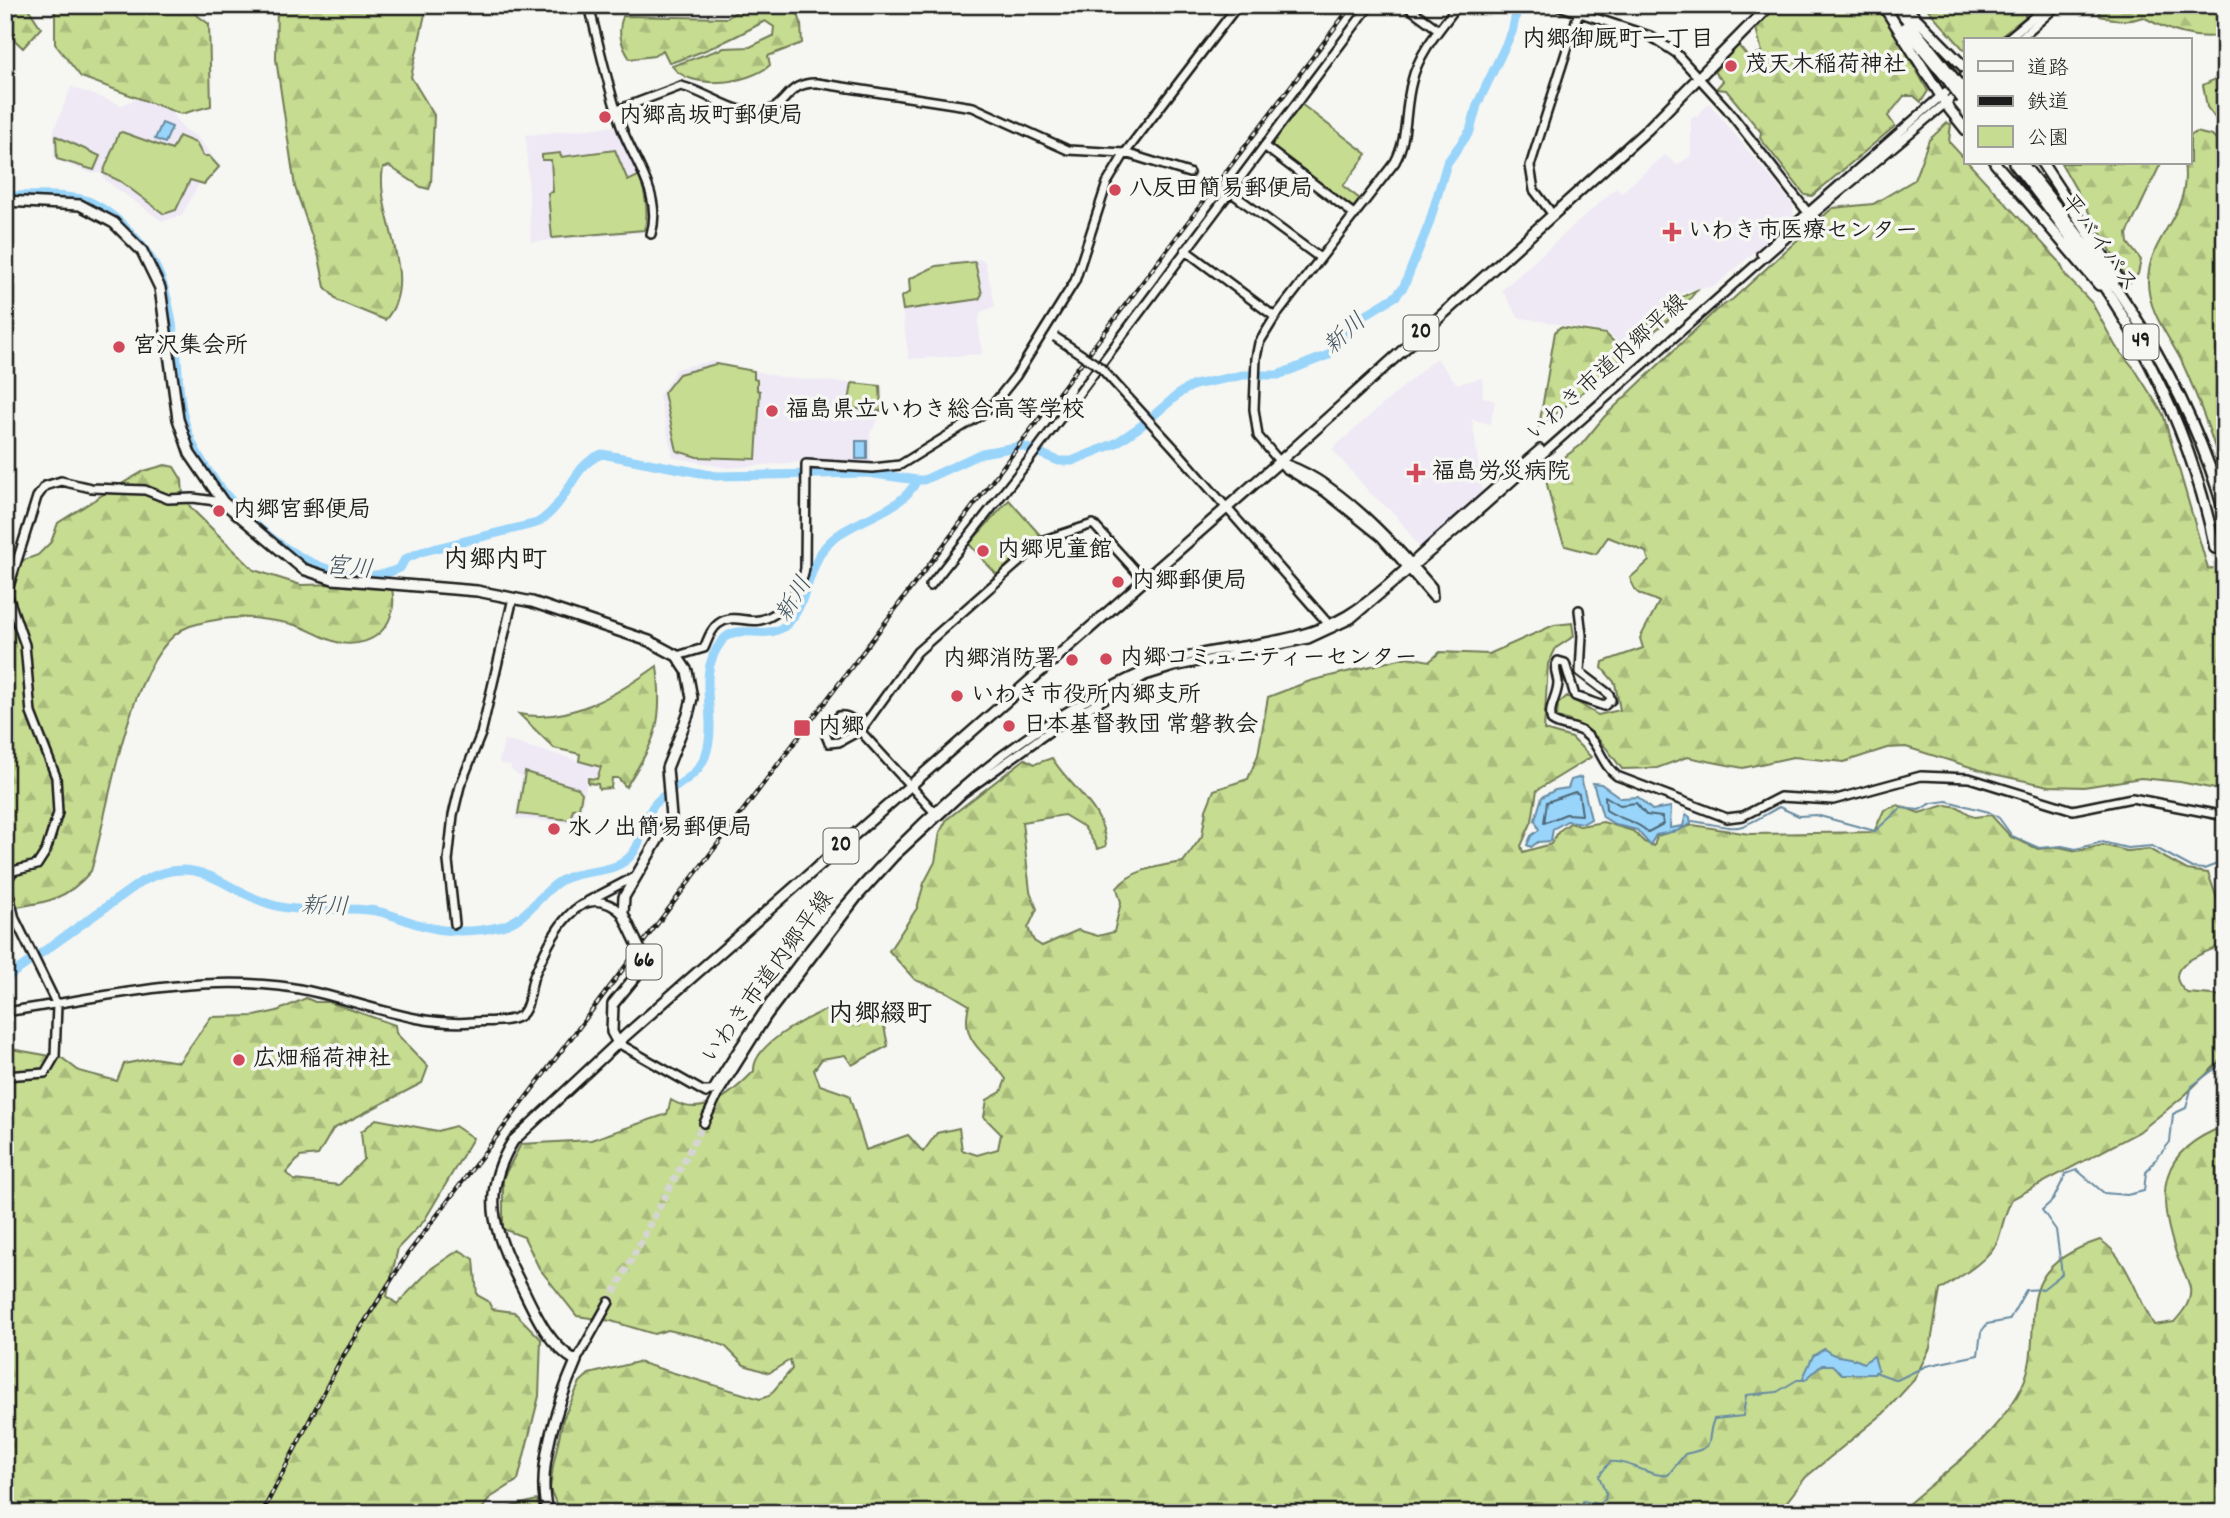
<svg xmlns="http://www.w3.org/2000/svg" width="2230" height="1518" viewBox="0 0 2230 1518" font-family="Dekko,'Klee One',sans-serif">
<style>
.built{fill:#eee9f5}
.green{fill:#c6dc91;stroke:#717c56;stroke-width:2}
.forest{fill:url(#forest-firs);stroke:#717c56;stroke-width:2}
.water{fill:#99d5fa;stroke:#678ba1;stroke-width:2}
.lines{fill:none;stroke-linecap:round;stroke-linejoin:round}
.shore{stroke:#4e6675;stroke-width:2}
.stream{stroke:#678ba1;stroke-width:2}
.river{stroke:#99d5fa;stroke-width:9}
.tertiary-tunnel{stroke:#d5d5d2;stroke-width:7;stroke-dasharray:7 3.5;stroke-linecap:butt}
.trunk-tunnel{stroke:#d5d5d2;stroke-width:9;stroke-dasharray:9 4.5;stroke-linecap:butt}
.tertiary-casing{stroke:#1c1c1c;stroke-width:12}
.primary-casing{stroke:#1c1c1c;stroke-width:14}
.trunk-casing{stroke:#1c1c1c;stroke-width:14}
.tertiary{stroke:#f6f6f2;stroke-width:7}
.primary{stroke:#f6f6f2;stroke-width:9}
.trunk{stroke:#f6f6f2;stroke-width:9}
.rail-casing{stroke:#1c1c1c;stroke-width:4.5}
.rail{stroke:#f6f6f2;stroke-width:2;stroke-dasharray:5;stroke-linecap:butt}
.tertiary-bridge-casing{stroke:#1c1c1c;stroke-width:12;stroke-linecap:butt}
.primary-bridge-casing{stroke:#1c1c1c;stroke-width:14;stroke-linecap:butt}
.trunk-bridge-casing{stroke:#1c1c1c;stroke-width:14;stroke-linecap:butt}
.tertiary-bridge{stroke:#f6f6f2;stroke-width:7}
.primary-bridge{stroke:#f6f6f2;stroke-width:9}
.trunk-bridge{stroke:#f6f6f2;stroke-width:9}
.poi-dot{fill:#d1495b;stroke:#f6f6f2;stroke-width:2.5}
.labels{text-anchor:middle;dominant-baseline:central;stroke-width:7;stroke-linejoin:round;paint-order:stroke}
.shield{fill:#f6f6f2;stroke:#5d5d5c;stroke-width:2}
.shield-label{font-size:21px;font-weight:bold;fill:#1c1c1c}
.poi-label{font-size:23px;font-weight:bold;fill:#1c1c1c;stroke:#f6f6f2;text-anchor:start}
.street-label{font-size:23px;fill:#1c1c1c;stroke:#f6f6f2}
.neighbourhood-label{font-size:24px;font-weight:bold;fill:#1c1c1c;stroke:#f6f6f2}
.water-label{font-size:24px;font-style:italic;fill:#42545f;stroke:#f6f6f2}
.quarter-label{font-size:26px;font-weight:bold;fill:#1c1c1c;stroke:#f6f6f2}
</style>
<defs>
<pattern id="forest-firs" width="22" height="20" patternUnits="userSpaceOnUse" patternTransform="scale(1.75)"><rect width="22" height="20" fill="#c6dc91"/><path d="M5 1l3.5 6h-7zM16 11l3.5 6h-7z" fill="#aabc7c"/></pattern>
</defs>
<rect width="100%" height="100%" fill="#f6f6f2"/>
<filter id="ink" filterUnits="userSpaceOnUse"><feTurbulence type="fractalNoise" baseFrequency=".0143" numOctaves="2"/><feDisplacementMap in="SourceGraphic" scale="14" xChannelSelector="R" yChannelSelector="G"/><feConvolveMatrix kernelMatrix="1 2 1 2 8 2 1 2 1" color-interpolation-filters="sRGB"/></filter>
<g filter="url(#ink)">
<!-- built -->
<path class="built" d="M71,87L122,105L146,95L162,101L183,128L197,137L221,167L204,185L199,184L181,216L162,221L105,180L102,173H91L54,159V130Z
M1709,103L1793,205L1794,218L1715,286L1684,291L1619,342L1608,333L1518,317L1502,290L1616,188L1621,193L1665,155L1677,165L1691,156V117H1697Z
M617,126L644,183L648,229L645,232L531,242L526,135Z
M981,259L985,262L995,306L981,312L978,322L982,354L909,359L900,296L909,292L908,278L936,265Z
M1436,358L1457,384L1482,378L1483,397L1495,401L1490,424L1472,419L1483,497L1422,551L1395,514L1371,494L1332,449Z
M712,361L780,377L883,386L881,415L870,433L871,466L812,462L803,458L800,462L728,468L673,457L659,396L676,369Z
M504,740L601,767L599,777L588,775L581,811H577L573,823L515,819L522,777L511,770V766L499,763Z"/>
<!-- green -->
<path class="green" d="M1301,104L1367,154L1343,186L1360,199L1355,206L1352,207L1273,147L1272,143Z
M122,132L172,150L179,136L196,143L203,156H209L219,167L204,184L190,180L176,210L164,214L120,181L103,173L119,133Z
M56,136L100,156L94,170L57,159Z
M615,150L628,181L638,176C646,190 649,216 644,230L552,238L548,193L553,192L551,160H542V155L560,153L561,157Z
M975,262L982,294L979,299L903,310L901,297L910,292L909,279L936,266Z
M716,364L754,371V379L757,380V390L760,391L756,459L697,457L677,451L664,393L679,374Z
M852,383L880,386L881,411L848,408Z
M1009,500L1041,536L997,575L969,544Z
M525,772L578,788L582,793L579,808L573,809L570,820L518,814Z"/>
<!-- forest -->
<path class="forest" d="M5,5H26L41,28L23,48L5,31Z
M55,5H183L209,24L211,106L181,114L81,77L55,44Z
M277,5H427L411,77L434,115L431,184L429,189L421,187L389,166L383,168C374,213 422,280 385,320L338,301L325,287L319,257L295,187L276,59Z
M746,5L796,8L801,23L802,43L768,56L770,65C749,84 690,91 672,66L724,48L750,47L773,36L774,27L765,21C732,39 709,50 673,62H669L663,50L654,56L630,59C621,45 617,32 623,16L727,18Z
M1776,5H1875L1892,26L1928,91L1921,102L1914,96H1904L1888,116L1895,126L1812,196L1805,195L1760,138L1761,132L1726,90L1716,89L1723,81L1714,72L1738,45L1748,57L1762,52L1756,28Z
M1924,5H2025V17L1997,40H1966V52Z
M2097,5H2225V35C2195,41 2169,31 2143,17C2127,23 2117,20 2100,16Z
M2225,74V131L2207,107L2203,85Z
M1947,123L1951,124L1949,142L2059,261L2066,276L2092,303L2116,347L2134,368L2163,414L2208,569L2225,566V791L2180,782L2141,778L2084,787L2049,786L1993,774L1906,747L1887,748L1844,762L1793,757L1743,768L1687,757L1657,768L1622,769C1601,741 1593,726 1557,717L1558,704L1567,696L1598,715L1620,710L1615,683L1602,668L1603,662L1643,648L1640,638L1659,602C1640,592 1638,600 1630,578L1649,561L1646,552L1608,537L1596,554L1565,546L1557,525L1544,472L1581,445L1604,417L1716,310L1733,299L1828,212L1833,208L1873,204L1914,180L1929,140Z
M2196,132L2212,136L2225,148V480C2213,439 2199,399 2181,360C2168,335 2148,311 2148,282C2148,235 2192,216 2184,163H2190V136Z
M2061,163H2161L2127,234L2128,243L2141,260L2138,274L2129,283Z
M1697,290C1678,315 1667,320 1645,339C1610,369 1577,399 1539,426L1555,332L1560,327L1606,334L1621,349C1645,325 1666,303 1697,290Z
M165,465L174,467L182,480L183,496L192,509L254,570L301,585L385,583L391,585C401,620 377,649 340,643C325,640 310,629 295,625C282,621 267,620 253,618C234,616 209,620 190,626C129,647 108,816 91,871C67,900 45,903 9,908L5,914V567L38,555L51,542L58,523L99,497L144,471Z
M1572,623L1574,636L1556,648L1548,664L1544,730L1572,738L1591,757L1537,790L1532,821L1521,846L1523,852L1551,844L1559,831L1570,823L1580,826L1603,822L1633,831L1644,842L1654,846L1657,836L1693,825L1749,834L1874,832L1884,810L1898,805L1919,813L1946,805L1958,807L1974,817L1991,815L2011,837L2038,849L2059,847L2077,851L2103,845L2127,851L2149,849L2187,870L2208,873L2225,921V944C2205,953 2156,966 2187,993L2225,996V1056L2184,1096L2139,1132L2012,1199C2004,1214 2003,1225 1998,1240C1991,1259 1957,1279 1940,1290L1930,1348L1914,1380L1884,1413L1806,1477L1778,1513H560L550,1489L553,1466L563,1419L580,1382L589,1374L638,1362L760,1399L769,1396L792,1369L790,1360L769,1373L744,1365L725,1346L704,1338L668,1330L654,1334L611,1321L577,1316L539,1268L524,1237L503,1229V1178L521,1144L591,1140L667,1114L671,1100C703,1120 733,1093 754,1071C752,1043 819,1009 843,1005L884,1026L888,1046L852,1065L845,1055L822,1059L814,1070L820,1085L849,1095L866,1150L908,1135L923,1152L937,1133L959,1128L962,1150L977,1155L998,1149L1001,1134L984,1117L987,1100L1001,1092L1006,1079C987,1052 959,1044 969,1005L947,992L915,980L889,951L917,908L924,883L935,862L940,832L947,819L1025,759L1035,764L1052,758C1071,789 1104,806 1106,846L1098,849L1084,827L1064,815L1022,822L1030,891L1037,909L1028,928L1034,941L1042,946L1078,930L1098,936L1114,932L1121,902L1117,888C1132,869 1160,866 1183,862L1202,836L1206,810L1214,790L1248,779L1258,755L1268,697L1310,681L1408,657L1430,661L1440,652L1489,654L1554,625Z
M657,666C664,724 656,739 626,787L618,778H612L611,788L599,789L598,784L588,783V778L597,779L601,767L579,761L580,754L554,748L519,714C569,724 618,694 657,666Z
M306,998L315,1002H329L395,1025L396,1033L428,1067L422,1083L333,1129L318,1155L300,1157L286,1173L294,1180L339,1185L364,1159L361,1132L376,1119L438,1131L455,1126L473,1138L424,1221L398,1248L387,1296L397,1304L432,1268L459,1250L474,1259L477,1295L488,1301L492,1309L514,1312L541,1339L539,1396L518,1480L490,1498L479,1513H5V1048L62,1058L79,1071L117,1081L124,1064L154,1058L179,1062L211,1017L255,1016L277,1011Z
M2225,1126V1513H1898C1938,1477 1989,1443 2017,1396C2055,1333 1996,1274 2100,1240C2127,1256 2137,1298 2154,1325L2174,1322C2182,1313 2192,1302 2190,1288C2188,1277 2179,1264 2176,1253C2155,1191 2159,1150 2225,1126Z
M537,1500L541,1513H487Z"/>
<!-- water -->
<path class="water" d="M162,123L172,127L165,143L155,139Z
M856,441H867V459H856Z
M1581,777L1591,819L1584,823L1567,821L1553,829L1551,841L1538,842L1531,847L1527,845L1531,836L1539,830L1535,820L1542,797L1555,790L1568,788L1571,780Z
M1593,783L1601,784L1621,798L1638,797L1652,810L1671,807L1670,828L1683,826L1686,814L1690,817L1691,824L1677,831L1656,835L1650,845L1637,830L1616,825L1603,817Z
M1824,1349C1839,1361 1849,1354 1863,1363L1874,1356L1878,1370L1874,1374H1842L1832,1365H1822L1805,1380H1802L1813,1356Z"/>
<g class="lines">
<!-- shore -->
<path class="shore" d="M1575,792L1579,794L1582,815L1566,814L1544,823L1547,802Z
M1605,796L1620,805L1636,803L1646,815L1662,817L1663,824L1648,832C1636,820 1620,820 1606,810Z"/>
<!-- stream -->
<path class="stream" d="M1692,821C1746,829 1730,834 1779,807L1799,816L1816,815L1875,831L1901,808L1919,810L1932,803L1947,801L1989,812L1999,818L2012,836L2039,848L2062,846L2076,849L2102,842L2127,848L2152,846L2193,868L2204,869L2225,861
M1875,1372L1897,1380L1926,1366L1978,1355L1981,1332L1987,1324L2009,1320L2026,1290L2043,1289L2062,1274L2056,1230L2042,1210L2053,1200L2066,1174L2077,1170L2104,1193L2127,1195L2144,1191L2146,1172L2170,1142L2173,1114L2186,1108L2192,1086L2225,1061
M1579,1513L1583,1501L1598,1504L1605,1500L1606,1494L1599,1476L1610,1462C1630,1460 1648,1477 1668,1475L1685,1454C1720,1447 1704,1442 1714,1419L1743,1416L1746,1395L1777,1392L1797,1380H1803"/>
<!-- river -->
<path class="river" d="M5,196C31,196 59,194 85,200C98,204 110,214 120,222C163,260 168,295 176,349C179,373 178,399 185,423C204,495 321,606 400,568L405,559L421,552L537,523C571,502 569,467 602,454L716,476L867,473L917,480H924L982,453L1022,446L1059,461H1072L1116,443L1141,426L1181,392L1194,385L1243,375H1278L1328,355L1365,315L1396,296L1404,286L1429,224L1447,163L1470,131L1477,105L1512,32L1518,5
M5,979L141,882C199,850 221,890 273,905C303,914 338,906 368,910C385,911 398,918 414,923C442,933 473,933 502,926C528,919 539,894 560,881C583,867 615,877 633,853C644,839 643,819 654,805C670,785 697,781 706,754C719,714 694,678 721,642C736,622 760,639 780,629C804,617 808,571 822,551C846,517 898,518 917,480"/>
<!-- tertiary-tunnel -->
<path class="tertiary-tunnel" d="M1189,173L1233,194
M609,1302L704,1123"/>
<!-- trunk-tunnel -->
<path class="trunk-tunnel" d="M2215,548L2225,613"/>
<!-- tertiary casing -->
<g class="tertiary-casing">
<path id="tertiary" d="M589,5C599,46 608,87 621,126C633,160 663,195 651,234
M1405,5L1439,30
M1556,5L1650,36L1676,53L1727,109L1809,214
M2006,40L2048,5
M2018,40L2058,5
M617,110L681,86C708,92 739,119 766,111C788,106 786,82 817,83L973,107L1068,150L1125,153L1189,173
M1264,146L1355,215
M1233,194L1320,258
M1553,215L1534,190L1530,166L1581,5
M1185,250L1275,317
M1761,254L1966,74
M1176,450L1332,628
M1279,462C1334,476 1396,545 1432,587L1433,597
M930,586L1026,464L1370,5
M1433,597L1381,537L1325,492L1285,468L1258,436L1254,409L1256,358L1259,343L1275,317L1395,162C1409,136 1404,109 1412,81C1419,52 1440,29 1458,5
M1579,610L1582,635L1580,672L1609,694L1611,700L1604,706L1575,696L1565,663L1558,661C1553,668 1557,674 1558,682C1558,697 1547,707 1552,721C1562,728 1574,726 1583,732C1600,744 1601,764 1617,776L1727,818L1743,816L1780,797L1833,800L1921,776L1969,778L2073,810L2132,798L2225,816
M677,656L704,648C708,640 710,630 718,624C733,613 745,623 760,620C781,616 803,588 805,568L806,464L873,468L900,465L981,415L996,401L1016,376L1075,281L1107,183L1125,153L1238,5
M937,815L863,734C858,725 851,714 839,716L825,733L829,743L839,742L861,730L917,652L1044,540L1093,524L1144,580
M588,901L636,876
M455,924L448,861L453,815L460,786L481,734L513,598
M5,1012C94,999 190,975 280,986C343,993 410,1028 473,1022C486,1021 508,1023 520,1016C530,1009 530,987 534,976C549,942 578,873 623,914
M618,1043L706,1093
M5,1076L45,1073L55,1056L57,1005L15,919L6,882L13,871L37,865L46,851L58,813L56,777L31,713L25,645L7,593L37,497L45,486L61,481L91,488L145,490L168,499L193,498L223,502
M702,1091H712C819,917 958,753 1149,669C1212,641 1286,651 1347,615C1378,596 1407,567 1434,542C1469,511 1504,480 1540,449
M704,1123L718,1094L767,1016L857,898L895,856L963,793L1057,726L1145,676L1174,667L1308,639L1351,619L1473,516L1804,222L1960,91
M576,1361L609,1302"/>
</g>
<!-- primary casing -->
<g class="primary-casing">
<path id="primary" d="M5,201L80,205L114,223L142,251L160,288L178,419L190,454L223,502L303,569L333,579L477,591L532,602L649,641L677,656L687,671L692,698L688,715L667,768L671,817L624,897L623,914
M613,1004L612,1032L618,1043
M548,1513C534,1472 559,1400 576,1361C550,1345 538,1320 525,1293C497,1238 477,1199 513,1141L625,1036L1279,462L1647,130L1770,5"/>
</g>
<!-- trunk casing -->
<g class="trunk-casing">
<path id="trunk" d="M1883,5L1950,110L1966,130
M1895,5L1952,76
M1903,5L1966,69
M1905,27L1948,80
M1995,163L2099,285
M2014,163C2109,283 2184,395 2215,548
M2022,163C2110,273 2187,377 2225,515
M2042,163L2118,278"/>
</g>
<!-- tertiary -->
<use href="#tertiary" class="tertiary"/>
<!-- primary -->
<use href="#primary" class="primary"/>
<!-- trunk -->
<use href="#trunk" class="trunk"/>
<!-- rail casing -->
<g class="rail-casing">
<path id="rail" d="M262,1513L340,1361L407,1255L1352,5"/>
</g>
<!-- rail -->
<use href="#rail" class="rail"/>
<!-- tertiary-bridge casing -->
<g class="tertiary-bridge-casing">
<path id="tertiary-bridge" d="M1055,337L1100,367L1176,450"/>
</g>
<!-- primary-bridge casing -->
<g class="primary-bridge-casing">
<path id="primary-bridge" d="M613,1004L644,966L642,954L623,914"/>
</g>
<!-- trunk-bridge casing -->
<g class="trunk-bridge-casing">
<path id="trunk-bridge" d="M1952,76L1966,93
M1948,80L1962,99"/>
</g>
<!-- tertiary-bridge -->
<use href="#tertiary-bridge" class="tertiary-bridge"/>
<!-- primary-bridge -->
<use href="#primary-bridge" class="primary-bridge"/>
<!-- trunk-bridge -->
<use href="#trunk-bridge" class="trunk-bridge"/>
</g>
</g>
<!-- markers -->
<g class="poi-dot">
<circle cx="1731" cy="66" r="7"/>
<circle cx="605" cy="117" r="7"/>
<circle cx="1115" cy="190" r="7"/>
<path d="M1668.5 221.5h7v7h7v7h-7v7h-7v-7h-7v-7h7z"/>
<circle cx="119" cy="347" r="7"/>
<circle cx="772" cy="411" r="7"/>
<path d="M1412.5 462.5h7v7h7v7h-7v7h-7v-7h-7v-7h7z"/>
<circle cx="219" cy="511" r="7"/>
<circle cx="983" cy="551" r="7"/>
<circle cx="1118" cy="582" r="7"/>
<circle cx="1106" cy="659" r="7"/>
<circle cx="1072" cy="660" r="7"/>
<circle cx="957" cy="696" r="7"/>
<circle cx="1009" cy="726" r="7"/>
<rect x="793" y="719" width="18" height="18" rx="3.5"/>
<circle cx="554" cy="829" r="7"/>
<circle cx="239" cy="1060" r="7"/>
</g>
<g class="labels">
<!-- shield labels -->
<g class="shield">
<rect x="1403.5" y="315.5" width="35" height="35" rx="5"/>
<rect x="2123.5" y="324.5" width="35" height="35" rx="5"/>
<rect x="823.5" y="828.5" width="35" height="35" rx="5"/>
<rect x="626.5" y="944.5" width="35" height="35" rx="5"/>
</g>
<g class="shield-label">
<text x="1421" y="333">20</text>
<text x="2141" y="342">49</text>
<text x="841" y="846">20</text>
<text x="644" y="962">66</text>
</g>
<!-- poi labels -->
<g class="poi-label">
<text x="1745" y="66">茂天木稲荷神社</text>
<text x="619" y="117">内郷高坂町郵便局</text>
<text x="1129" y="190">八反田簡易郵便局</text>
<text x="1688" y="232">いわき市医療センター</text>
<text x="133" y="347">宮沢集会所</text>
<text x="786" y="411">福島県立いわき総合高等学校</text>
<text x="1432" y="473">福島労災病院</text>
<text x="233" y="511">内郷宮郵便局</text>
<text x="997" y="551">内郷児童館</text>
<text x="1132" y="582">内郷郵便局</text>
<text x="1120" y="659">内郷コミュニティーセンター</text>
<text x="1058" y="660" text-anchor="end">内郷消防署</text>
<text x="971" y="696">いわき市役所内郷支所</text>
<text x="1023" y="726">日本基督教団 常磐教会</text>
<text x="818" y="728">内郷</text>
<text x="568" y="829">水ノ出簡易郵便局</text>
<text x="253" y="1060">広畑稲荷神社</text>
</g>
<!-- street labels -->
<g class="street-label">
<text transform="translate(2098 244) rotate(54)">平バイパス</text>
<text transform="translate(1608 369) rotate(-42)">いわき市道内郷平線</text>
<text transform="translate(769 978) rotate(-54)">いわき市道内郷平線</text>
</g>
<!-- neighbourhood labels -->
<g class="neighbourhood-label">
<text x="1618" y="41">内郷御厩町一丁目</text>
</g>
<!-- water labels -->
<g class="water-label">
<text transform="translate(1346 335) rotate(-43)">新川</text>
<text transform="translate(349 569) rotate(6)">宮川</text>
<text transform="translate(795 600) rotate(-59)">新川</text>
<text transform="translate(325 908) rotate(2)">新川</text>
</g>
<!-- quarter labels -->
<g class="quarter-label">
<text x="495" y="561">内郷内町</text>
<text x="880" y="1015">内郷綴町</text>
</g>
</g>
<!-- margin -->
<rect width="2230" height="1518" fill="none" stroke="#f6f6f2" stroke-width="28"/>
<rect x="14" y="14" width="2202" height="1490" fill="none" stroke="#1c1c1c" stroke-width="2.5" filter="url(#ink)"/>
<!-- legend -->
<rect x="1964" y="38" width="228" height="126" fill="#f6f6f2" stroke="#9f9f9c" stroke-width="2"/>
<rect x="1978" y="61" width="35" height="10" fill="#f6f6f2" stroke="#9f9f9c" stroke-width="2"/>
<text x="2027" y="74" font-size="21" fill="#1c1c1c">道路</text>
<rect x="1978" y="96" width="35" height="10" fill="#1c1c1c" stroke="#9f9f9c" stroke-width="2"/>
<text x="2027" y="108" font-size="21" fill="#1c1c1c">鉄道</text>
<rect x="1978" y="126" width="35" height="21" fill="#c6dc91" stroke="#9f9f9c" stroke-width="2"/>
<text x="2027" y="144" font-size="21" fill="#1c1c1c">公園</text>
</svg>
